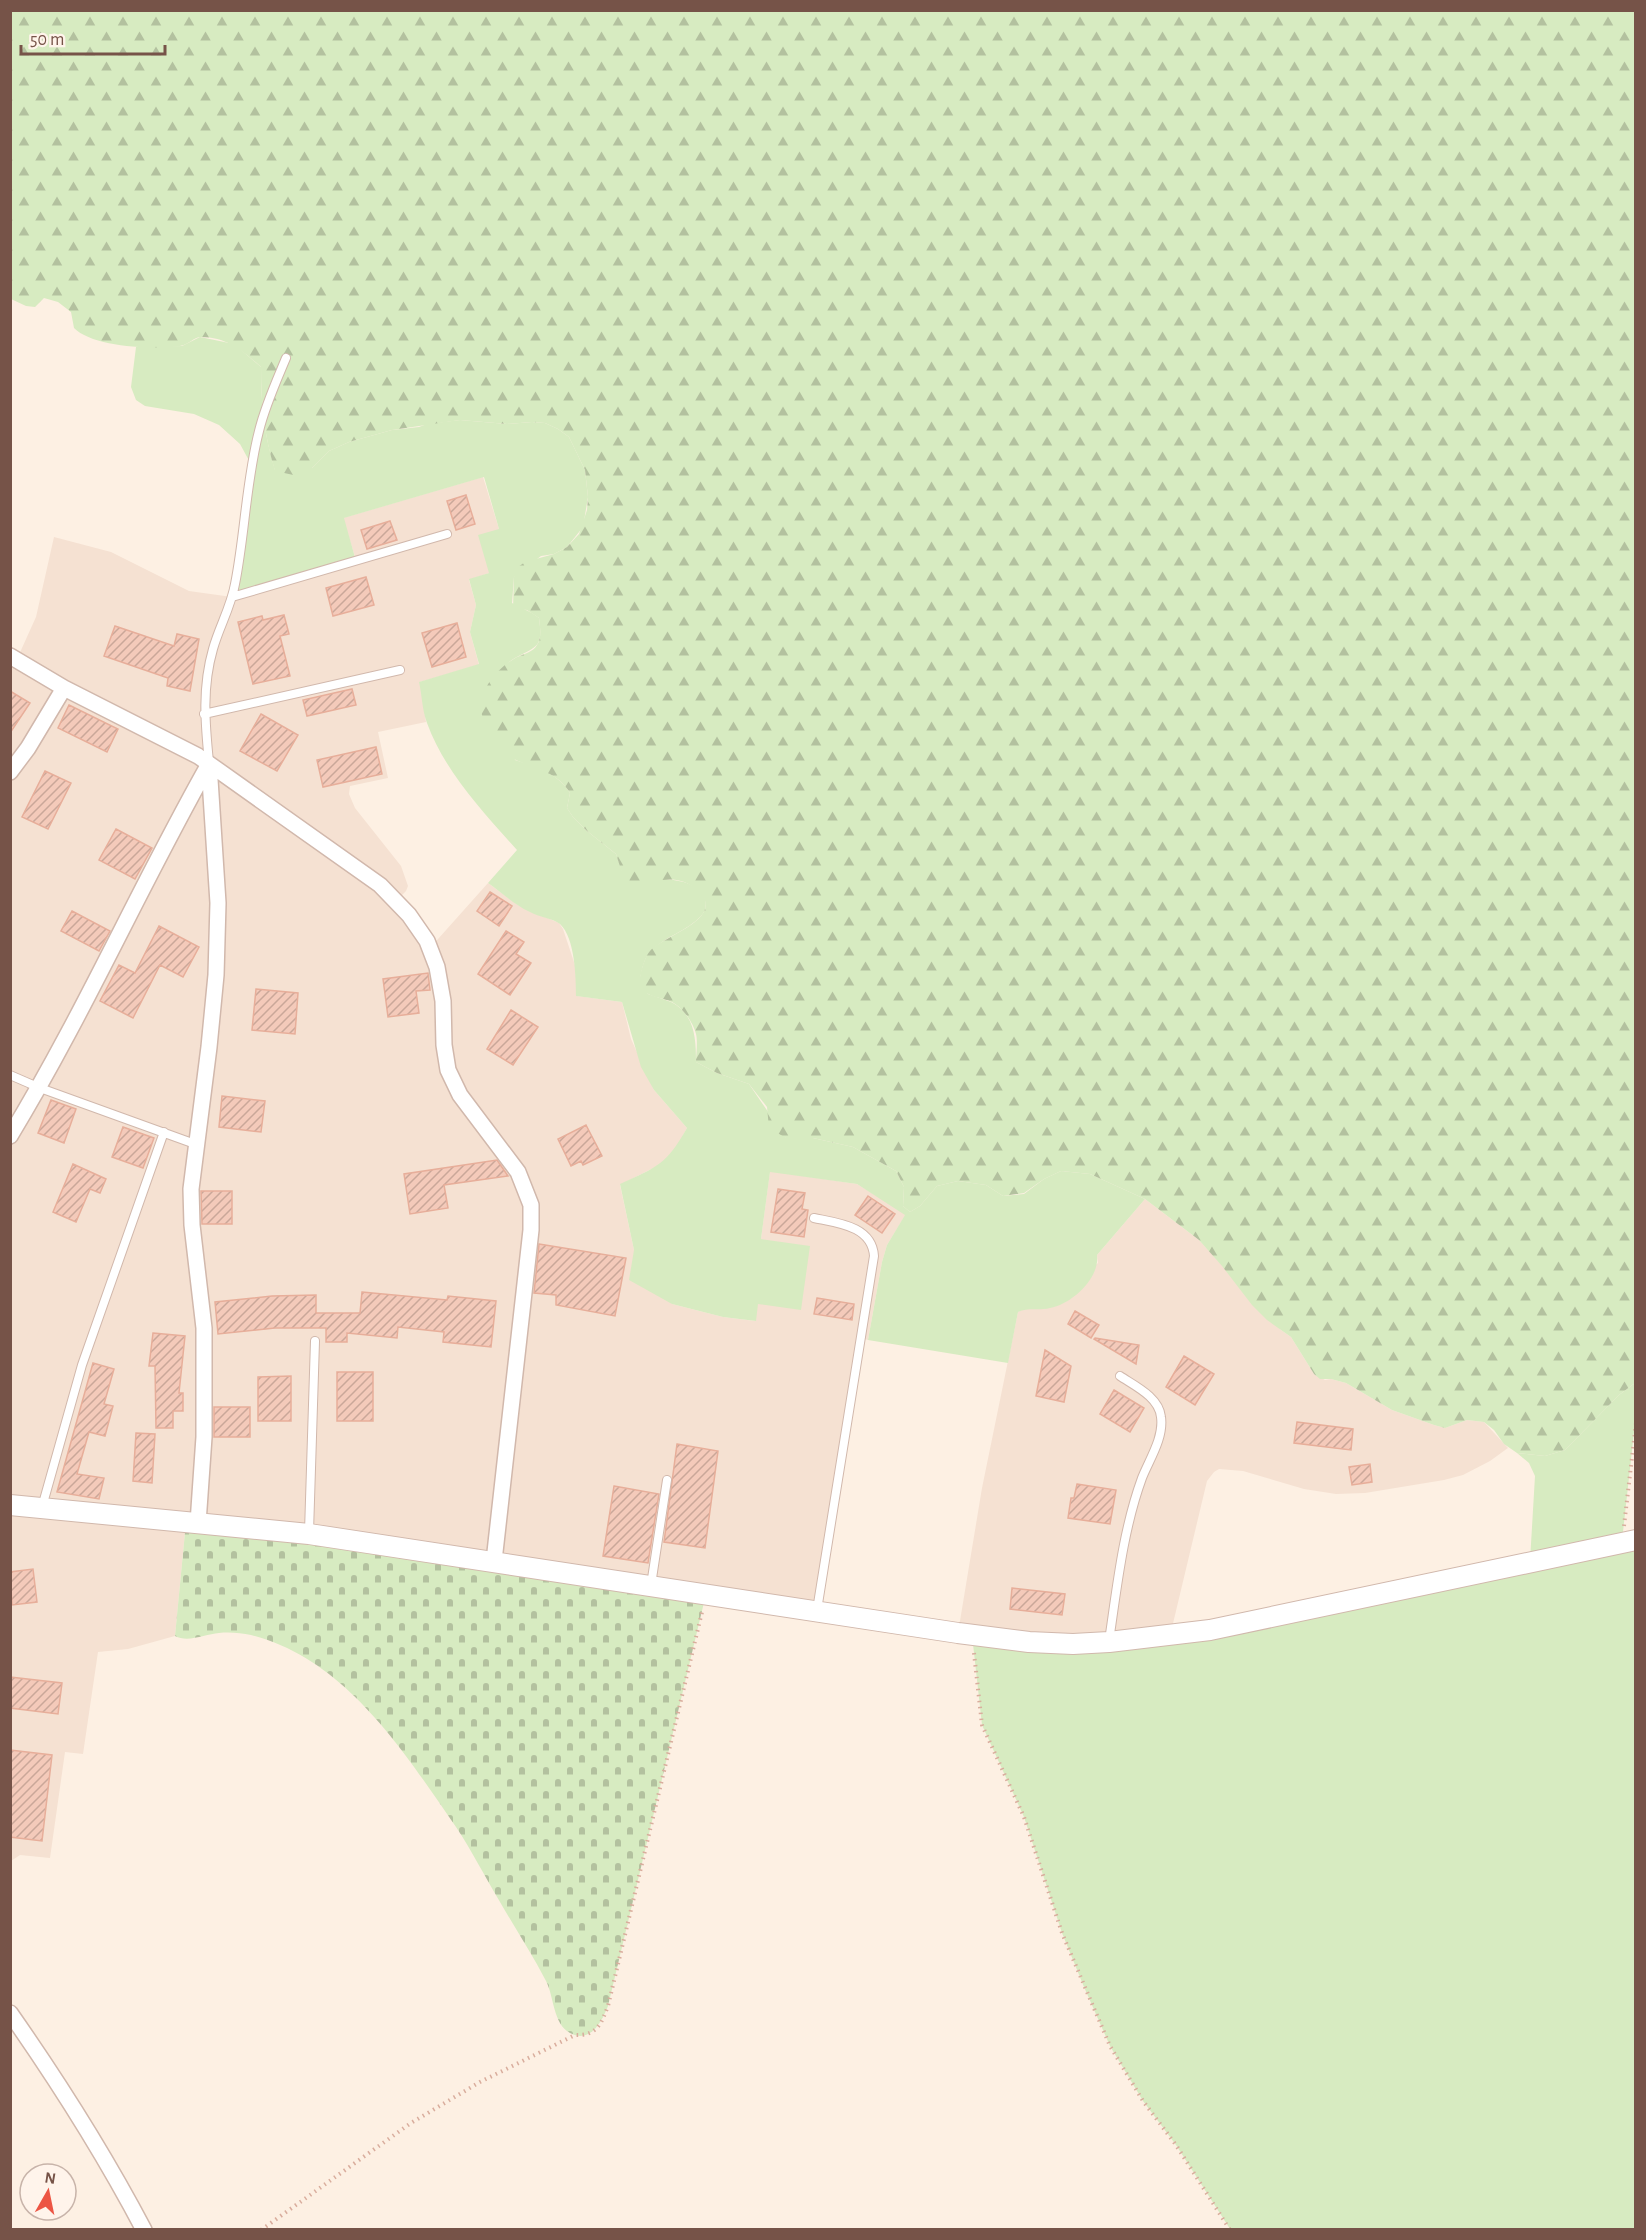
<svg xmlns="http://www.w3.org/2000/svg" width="1646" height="2240" viewBox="0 0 1646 2240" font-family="'Alegreya Sans',sans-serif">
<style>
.residential{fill:#f5e1d2}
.grass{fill:#d7ebc1}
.forest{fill:url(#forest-firs)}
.cemetery{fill:url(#cemetery-stones)}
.building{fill:url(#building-hatch);stroke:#e7ae9a;stroke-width:1.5}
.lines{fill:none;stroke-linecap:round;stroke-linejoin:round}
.service-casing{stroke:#d1b8ac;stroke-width:10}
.minor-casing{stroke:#d1b8ac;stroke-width:18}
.tertiary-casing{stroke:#d1b8ac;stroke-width:22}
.path{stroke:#d9ad9d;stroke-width:4;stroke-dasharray:1.5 4.5;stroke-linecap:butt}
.service{stroke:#fff;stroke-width:8}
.minor{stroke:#fff;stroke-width:15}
.tertiary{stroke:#fff;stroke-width:20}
</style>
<defs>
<pattern id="forest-firs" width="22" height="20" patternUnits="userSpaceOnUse" patternTransform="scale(1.5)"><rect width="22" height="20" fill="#d7ebc1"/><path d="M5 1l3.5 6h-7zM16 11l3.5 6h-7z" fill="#b3c19f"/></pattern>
<pattern id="cemetery-stones" width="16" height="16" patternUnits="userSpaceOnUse" patternTransform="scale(1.5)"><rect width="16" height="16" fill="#d7ebc1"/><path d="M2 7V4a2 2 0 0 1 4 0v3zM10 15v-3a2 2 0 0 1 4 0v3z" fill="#b3c19f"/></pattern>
<pattern id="building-hatch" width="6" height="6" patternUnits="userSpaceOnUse" patternTransform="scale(1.5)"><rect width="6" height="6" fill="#f4caba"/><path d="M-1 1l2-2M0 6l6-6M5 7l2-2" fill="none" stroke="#caa799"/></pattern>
</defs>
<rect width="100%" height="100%" fill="#fdf0e3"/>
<!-- residential -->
<path class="residential" d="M483,477L499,529L489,573L469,580L476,605L470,632L479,665L420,682L426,722L378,732L388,778L350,786L349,794L355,808L401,866L408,886L406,891L396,901L430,948L488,883L518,905L559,923L563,929L576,968L577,996L622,1002L631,1039L654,1090L687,1128L674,1152L663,1163L620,1185L634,1250L672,1304L723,1317L755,1321L761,1239L770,1171L857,1184L906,1214L887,1245L882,1262L868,1340L861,1338L817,1611L186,1522L175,1636L128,1649L98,1652L83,1754L65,1752L50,1858L20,1855L11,1861V656L17,659L36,617L54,537L111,552L189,591L232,597L356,560L343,518Z
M1145,1199L1199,1240L1281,1330L1291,1337L1314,1374L1325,1380L1331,1379L1346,1383L1392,1410L1434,1425L1445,1428L1467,1420L1484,1422L1508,1448L1490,1461L1463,1475L1444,1480L1365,1493L1336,1494L1304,1489L1243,1471L1219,1469L1214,1472L1207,1481L1170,1636L1142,1639L958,1633L982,1488L1018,1312L1023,1309H1041L1098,1263L1097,1255Z"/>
<!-- grass -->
<path class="grass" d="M200,337L234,344L261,367C261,405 264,434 275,470L312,468L329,451L349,442L392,430L419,427L427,424L460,420L507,424L532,422L545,423L558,429L569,437L585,470L588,497L583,527L567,547L554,554L541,556L514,577L512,603L532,613L539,618C543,647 538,646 515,658C508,662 503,668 497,673L515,760C535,766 559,774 570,793L567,808L573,817L587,831L616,854L625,879C647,880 695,873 705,899C707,905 705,912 701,916C687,931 666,936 652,950C644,957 642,969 640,979L648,994C656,997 664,999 671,1002C695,1014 696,1039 696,1062L717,1073L749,1084L786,1138H813L853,1147L896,1171L904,1187L903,1206L910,1212L920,1206L937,1186L958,1181L986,1185L1003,1196L1024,1194L1044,1179L1061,1171L1090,1174L1145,1199L1097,1255C1100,1278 1072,1304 1050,1308C1039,1311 1028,1307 1018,1312L1008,1363L868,1340L882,1262L887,1245L905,1215L857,1184L770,1172L761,1239L810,1246L801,1310L758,1304L756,1321L723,1317L672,1304L629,1280L634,1250L620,1184C657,1167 666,1165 687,1128L654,1090L641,1067L622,1002L576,996C576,977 575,938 560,924C552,918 539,917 530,912C515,905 502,893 488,883L517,850C483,812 445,772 427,723C422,710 422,695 419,682L479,664L470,632L476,605L469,579L489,573L478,535L499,529L484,477L344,518L356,561L232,597L252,466L240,444L219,425L194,414L145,406L136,400L131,387L136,347L182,346Z
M1635,1383V1423L1622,1541L1635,1540V2229H1230L1176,2145L1143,2101L1110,2046L1084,1987L1062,1933L1024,1817L982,1725L972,1635L1109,1642L1530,1561L1535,1476L1529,1463L1517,1453L1545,1456L1565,1450L1619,1395Z"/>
<!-- forest -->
<path class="forest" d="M10,11H1635V1383L1619,1395L1565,1450L1545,1456L1517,1453L1504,1444L1494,1430L1484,1422L1467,1420L1445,1428L1434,1425L1392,1410L1346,1383L1331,1379H1320L1314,1374L1291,1337L1267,1320L1252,1305L1222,1266L1199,1240L1145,1199L1090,1174L1061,1171L1044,1179L1024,1193L1003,1196L986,1185L958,1181L937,1186L920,1206L910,1212L903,1206L904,1187L896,1171L853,1147L813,1138H786L769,1128L767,1107L749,1084L717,1073L696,1062C696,1054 698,1042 696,1034C693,1022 683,1008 672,1002C662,997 645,998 641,985C639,981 640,977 641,972C643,965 645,957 650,951C662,936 728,918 698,891C672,867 649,890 624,879L616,854L587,831L573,817L567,808L570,793C557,771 536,770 516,760C502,754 490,735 484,721C473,696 495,669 517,657C524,654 533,652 537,645C542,638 540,627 539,618L527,610L513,608L514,577L518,567L525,562L554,554L567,547L579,534L587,510L588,497L585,470L569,437L558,429L545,423L532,422L507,424L460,420L392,430L349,442L329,451L312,468L298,476L275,471C264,434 261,405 261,367C243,351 227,337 201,337C194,337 188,345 180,346C155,350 92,347 74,328L71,312L58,302L44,298L35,307L26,306L11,299Z"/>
<!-- cemetery -->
<path class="cemetery" d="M186,1522L706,1594L608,2006C602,2021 591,2044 570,2033C553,2024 554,1996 546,1981C532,1954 515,1928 500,1902C485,1877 472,1851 456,1827C404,1752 346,1659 251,1635C241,1633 230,1632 219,1633C206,1634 188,1643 175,1636Z"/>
<!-- building -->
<path class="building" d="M466,495L475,524L456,530L447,501Z
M390,521L397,540L367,549L361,530Z
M366,577L374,605L333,616L326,588Z
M284,615L289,634L280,636L290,676L253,684L238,622L262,616L263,620Z
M457,623L466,657L432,667L422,633Z
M115,626L174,646L177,634L199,639L190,691L167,686L168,678L104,656Z
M352,689L356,705L307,716L303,700Z
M10,691L30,703L10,733Z
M69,705L118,729L107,752L58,728Z
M261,714L298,735L277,771L240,751Z
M376,747L382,774L323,787L317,760Z
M45,771L71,783L48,829L22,817Z
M116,829L152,848L135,879L99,860Z
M490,892L512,906L499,926L477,911Z
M72,911L110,931L99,951L61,931Z
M159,926L199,947L183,977L160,965L133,1018L100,1001L119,965L135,973Z
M506,931L524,942L516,954L531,963L510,995L478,974Z
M428,973L430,990L416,991L419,1013L388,1017L383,979Z
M256,989L298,993L295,1034L252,1030Z
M511,1010L538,1027L513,1065L487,1049Z
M222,1096L265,1101L261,1132L219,1127Z
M51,1100L76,1109L64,1143L38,1133Z
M586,1125L602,1156L583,1165L581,1161L571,1166L558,1139Z
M123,1127L154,1138L143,1168L112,1157Z
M497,1160L508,1176L444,1185L448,1208L410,1214L404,1174Z
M73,1164L106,1179L100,1193L90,1189L76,1222L53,1212Z
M778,1189L805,1193L802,1209L808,1210L804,1237L771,1232Z
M201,1191H232V1224H202Z
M868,1196L895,1214L882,1233L855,1215Z
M539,1244L626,1258L615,1316L556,1305V1295L534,1293Z
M362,1292L447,1300L448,1296L496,1301L491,1347L443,1342L444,1332L398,1327L397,1338L347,1333V1342H326V1328H275L218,1334L215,1302L272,1296L316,1295V1313H360Z
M817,1298L854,1304L852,1320L814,1314Z
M1075,1311L1099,1325L1091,1338L1068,1324Z
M153,1333L185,1336L179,1393H183V1411H173V1428H156L155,1366H149Z
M1095,1338L1139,1345L1136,1364L1094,1339Z
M1045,1350L1071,1366L1064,1402L1036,1396Z
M1184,1356L1214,1374L1195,1405L1166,1387Z
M93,1363L114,1369L104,1404L113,1406L105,1436L89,1432L77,1474L104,1478L99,1499L57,1492Z
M337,1372H373V1421H337Z
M291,1376V1421H258V1377Z
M1114,1390L1144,1408L1130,1432L1100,1414Z
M214,1407H250V1437H214Z
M1297,1422L1353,1429L1351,1450L1294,1443Z
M136,1433L155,1434L152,1483L133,1481Z
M677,1444L718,1451L705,1548L664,1542Z
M1370,1464L1372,1482L1352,1485L1349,1467Z
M1077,1484L1116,1490L1110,1524L1068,1518L1071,1498H1074Z
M614,1486L659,1494L648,1563L603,1556Z
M33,1569L37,1602L12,1605L10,1572Z
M1012,1588L1065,1594L1062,1615L1010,1609Z
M10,1677L62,1683L58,1714L10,1708Z
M10,1750L52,1755L42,1841L10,1837Z"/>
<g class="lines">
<!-- service casing -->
<g class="service-casing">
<path id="service" d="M232,597L447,534
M204,714L400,670
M209,762C205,723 202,687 213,649C219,627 231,607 235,584C245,534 246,481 259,431C265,406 276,382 286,358
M10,1075L40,1088L195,1144
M814,1218C838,1223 872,1226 874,1256L817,1610
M42,1507L82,1365L164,1132
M309,1532L315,1341
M651,1585L667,1480
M1109,1641C1117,1587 1123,1530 1142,1478C1149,1460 1164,1438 1161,1417C1159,1397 1135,1386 1120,1376"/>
</g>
<!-- minor casing -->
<g class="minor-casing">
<path id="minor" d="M10,656L64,688L198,756L380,885L409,915L427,941L437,967L443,1001L444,1045L448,1070L460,1095L518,1172L531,1205V1230L494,1561
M10,772L28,748L64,688
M10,1136C83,1016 140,886 209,764
M198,1523L204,1437V1328L192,1225L191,1189L209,1047L216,975L218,903L209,764
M10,2013C59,2083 104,2154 144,2230"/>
</g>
<!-- tertiary casing -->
<g class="tertiary-casing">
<path id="tertiary" d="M10,1505L309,1534L958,1633L1029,1642L1073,1644L1109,1642L1210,1630L1636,1540"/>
</g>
<!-- path -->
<path class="path" d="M1624,1526L1636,1423
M974,1653L982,1725L1024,1817L1062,1933L1110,2046L1143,2101L1176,2145L1230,2230
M261,2230L411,2123L480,2082L575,2035C597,2036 601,2024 608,2006L702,1612"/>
<!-- service -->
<use href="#service" class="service"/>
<!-- minor -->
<use href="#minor" class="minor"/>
<!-- tertiary -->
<use href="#tertiary" class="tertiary"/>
</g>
<!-- border -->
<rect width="1646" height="2240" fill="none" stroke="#765348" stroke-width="24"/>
<!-- north arrow -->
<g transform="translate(48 2192) rotate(9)"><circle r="28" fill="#fff4eb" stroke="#c8b4aa" stroke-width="1.5"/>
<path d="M0-4.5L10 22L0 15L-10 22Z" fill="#ec5544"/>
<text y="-9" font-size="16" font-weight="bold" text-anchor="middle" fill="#765348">N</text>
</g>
<!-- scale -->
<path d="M21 45v9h144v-9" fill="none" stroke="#765348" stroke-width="3"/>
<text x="30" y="45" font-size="18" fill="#765348" stroke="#fff4eb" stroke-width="4.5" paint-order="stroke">50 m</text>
</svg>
